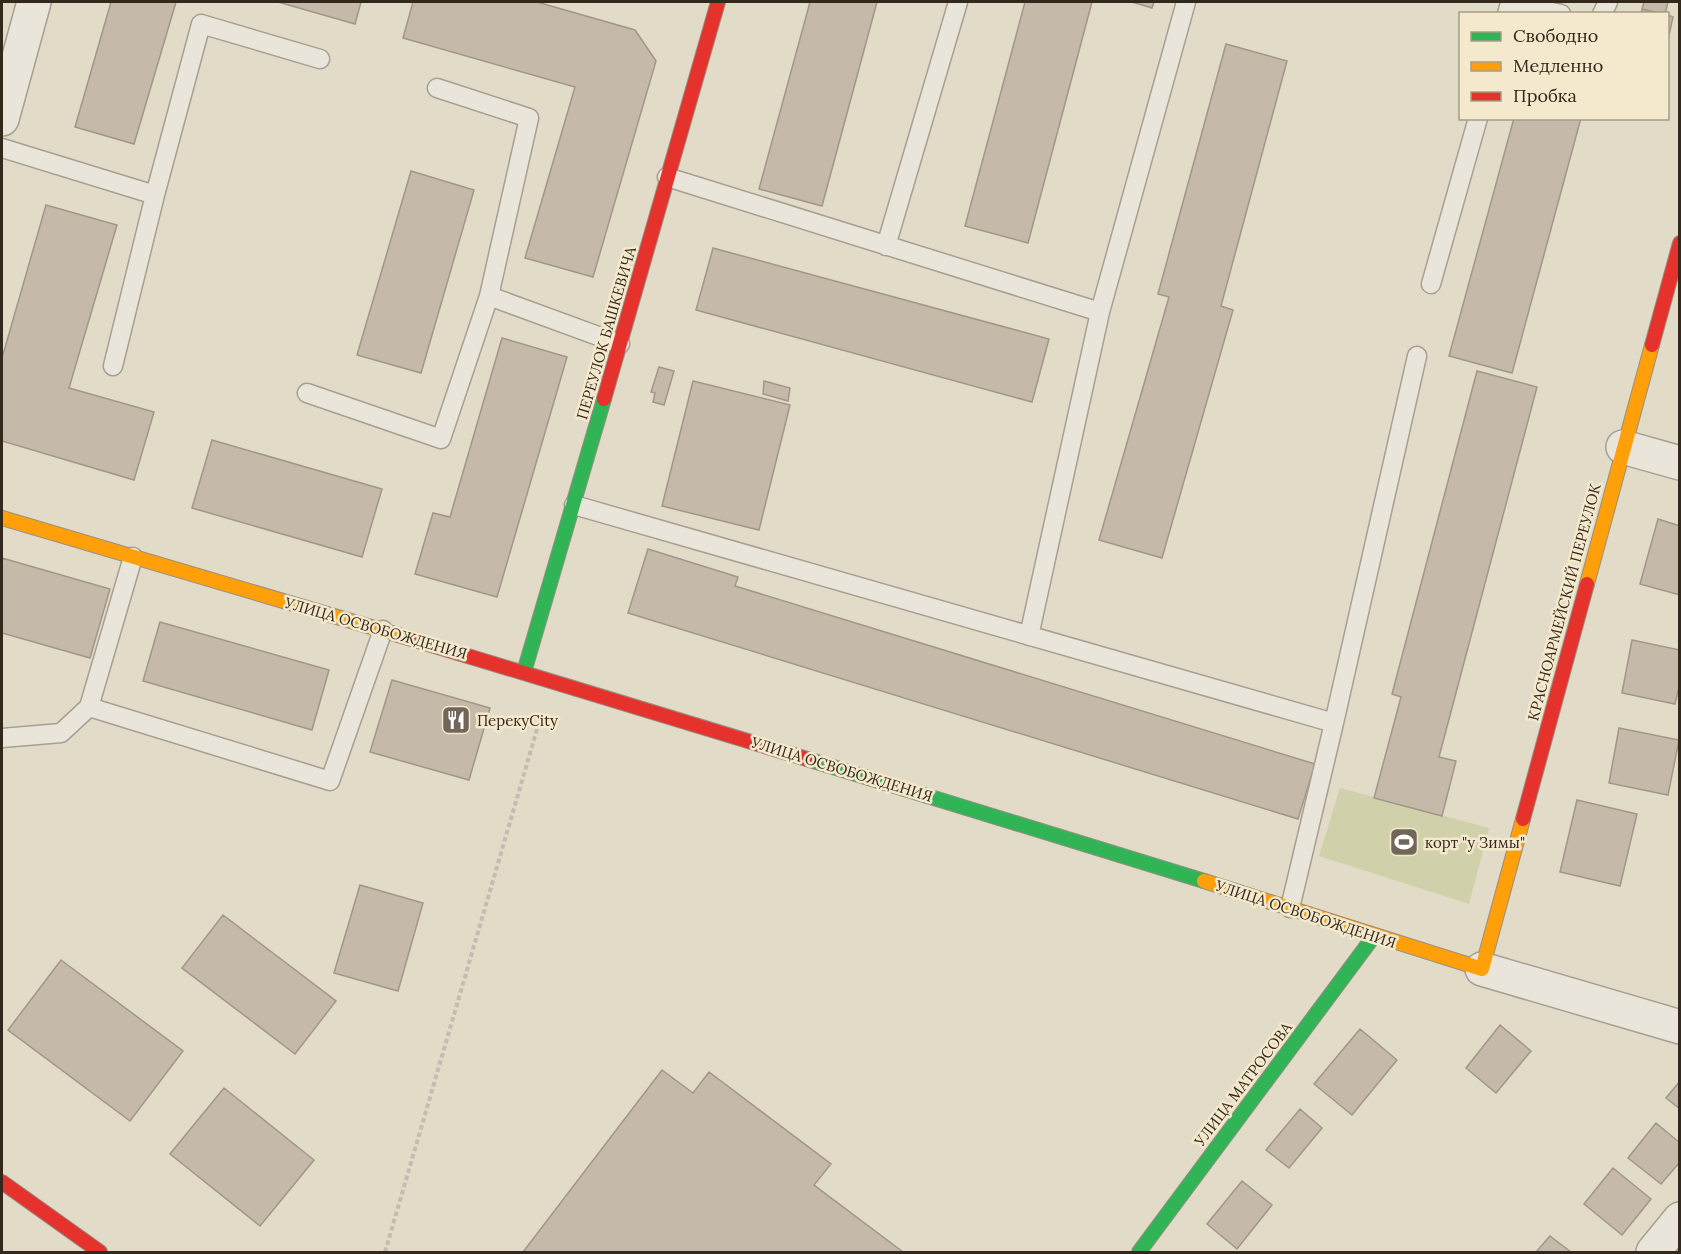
<svg xmlns="http://www.w3.org/2000/svg" width="1681" height="1254" viewBox="0 0 1681 1254" font-family="Lora,serif">
<style>
.green{fill:#d0d1ab}
.building{fill:#c5b9aa;stroke:#a19688;stroke-width:1.5}
.lines{fill:none;stroke-linecap:round;stroke-linejoin:round}
.lane-casing{stroke:#a69f92;stroke-width:21}
.street-casing{stroke:#a69f92;stroke-width:36}
.fast-casing{stroke:#968f82;stroke-width:16}
.slow-casing{stroke:#968f82;stroke-width:16}
.jam-casing{stroke:#968f82;stroke-width:16}
.path{stroke:#c2bcb2;stroke-width:4;stroke-dasharray:4.5 3;stroke-linecap:butt}
.lane{stroke:#eae5db;stroke-width:18}
.street{stroke:#eae5db;stroke-width:33}
.fast{stroke:#30b455;stroke-width:14}
.slow{stroke:#ff9f0a;stroke-width:14}
.jam{stroke:#e5322d;stroke-width:14}
.labels{text-anchor:middle;dominant-baseline:central;stroke-width:5;stroke-linejoin:round;paint-order:stroke}
.street-label{font-size:15px;fill:#33281c;stroke:#f4e9cd}
.poi-label{font-size:15px;fill:#33281c;stroke:#f4e9cd;text-anchor:start}
</style>
<rect width="100%" height="100%" fill="#e2dbc8"/>
<!-- green -->
<path class="green" d="M1340,788L1489,828L1469,904L1319,856Z"/>
<!-- building -->
<path class="building" d="M111,2H176L134,144L75,127Z
M278,2H361L355,24Z
M413,2H537L635,30L656,61L593,277L525,258L575,87L403,38Z
M810,2H877L822,206L759,189Z
M1025,2H1092L1028,243L965,226Z
M1132,2H1154L1152,8Z
M1644,2H1668L1665,14L1642,9Z
M1642,9L1660,14H1641Z
M1668,15L1673,17L1668,40Z
M1226,44L1287,61L1221,306L1233,310L1162,558L1099,540L1169,297L1158,294Z
M1514,118H1581L1512,373L1449,356Z
M411,171L474,190L421,373L357,355Z
M46,205L117,225L69,388L154,412L134,480L2,441V358Z
M713,248L1049,339L1032,402L696,310Z
M502,338L567,357L497,597L415,574L433,513L450,517Z
M659,367L674,371L664,405L653,402L655,393L651,392Z
M1477,371L1537,387L1439,757L1456,761L1442,816L1374,798L1401,697L1392,694Z
M693,381L790,405L759,530L662,506Z
M764,381L790,388L788,401L763,394Z
M212,440L382,489L362,557L192,508Z
M1658,519L1680,526V595L1640,584Z
M648,549L738,577L735,586L1315,764L1298,819L628,613Z
M2,558L110,589L90,658L2,633Z
M160,622L329,670L312,730L143,681Z
M1632,640L1680,650V683L1675,704L1622,693Z
M392,680L490,708L469,780L370,752Z
M1619,728L1679,740L1668,795L1609,783Z
M1577,800L1637,814L1620,886L1560,872Z
M360,885L423,903L398,991L334,973Z
M223,915L336,1001L295,1054L182,968Z
M61,960L183,1051L130,1121L8,1030Z
M1500,1025L1531,1051L1496,1093L1466,1068Z
M1360,1029L1397,1060L1352,1115L1314,1084Z
M662,1070L693,1093L709,1072L831,1164L814,1185L903,1252H523Z
M1680,1081V1109L1666,1098Z
M224,1088L314,1160L260,1226L170,1154Z
M1300,1109L1322,1128L1289,1168L1266,1150Z
M1656,1123L1680,1143V1162L1661,1184L1628,1158Z
M1613,1168L1651,1199L1622,1235L1584,1204Z
M1242,1181L1272,1205L1237,1249L1207,1224Z
M1550,1236L1571,1252H1536Z"/>
<g class="lines">
<!-- lane casing -->
<g class="lane-casing">
<path id="lane" d="M1507,14L1510,3L1561,14
M1602,14L1608,2
M437,88L529,118L489,296L620,344
M2,148L155,195L113,366
M667,177L1100,312
M155,195L201,24L320,59
M886,246L958,2
M1431,284L1478,118
M307,393L441,439L489,296
M574,505L1334,723L1290,908
M1029,636L1100,312L1186,2
M89,707L330,781L383,630
M1334,723L1417,356
M2,738L61,733L89,707L133,557"/>
</g>
<!-- street casing -->
<g class="street-casing">
<path id="street" d="M2,119L34,2
M1623,447L1680,463
M1482,969L1680,1027
M1653,1252L1680,1219"/>
</g>
<!-- fast casing -->
<g class="fast-casing">
<path id="fast" d="M524,672L604,399
M807,759L1204,881
M1139,1252L1374,936"/>
</g>
<!-- slow casing -->
<g class="slow-casing">
<path id="slow" d="M2,518L415,640
M1587,584L1652,345
M1204,881L1482,969L1523,819"/>
</g>
<!-- jam casing -->
<g class="jam-casing">
<path id="jam" d="M1652,345L1680,243
M604,399L718,2
M415,640L807,759
M1523,819L1587,584
M2,1182L100,1252"/>
</g>
<!-- path -->
<path class="path" d="M385,1252L542,712"/>
<!-- lane -->
<use href="#lane" class="lane"/>
<!-- street -->
<use href="#street" class="street"/>
<!-- fast -->
<use href="#fast" class="fast"/>
<!-- slow -->
<use href="#slow" class="slow"/>
<!-- jam -->
<use href="#jam" class="jam"/>
</g>
<!-- icons -->
<defs>
<g id="restaurant-square" transform="scale(1.5)"><rect x="-9" y="-9" width="18" height="18" rx="4" fill="#706758" stroke="#f4e9cd"/><path d="M-5-6h1v4h1v-4h1v4h1v-4h1v5L-1.5 .5V6h-2V.5L-5-1ZM5-6V6H3V1.5H1.5Q1.5-4 5-6Z" fill="#fff"/></g>
<g id="stadium-square" transform="scale(1.5)"><rect x="-9" y="-9" width="18" height="18" rx="4" fill="#706758" stroke="#f4e9cd"/><path d="M0-5a6.5 5 0 1 0 0 10a6.5 5 0 1 0 0-10ZM-3.5-1.8h7v3.6h-7Z" fill="#fff"/></g>
</defs>
<g fill-rule="evenodd">
<use href="#restaurant-square" x="456" y="720"/>
<use href="#stadium-square" x="1404" y="842"/>
</g>
<g class="labels">
<!-- street labels -->
<g class="street-label">
<text transform="translate(606 333) rotate(-74)">ПЕРЕУЛОК БАШКЕВИЧА</text>
<text transform="translate(1564 602) rotate(-75)">КРАСНОАРМЕЙСКИЙ ПЕРЕУЛОК</text>
<text transform="translate(376 628) rotate(16)">УЛИЦА ОСВОБОЖДЕНИЯ</text>
<text transform="translate(842 769) rotate(17)">УЛИЦА ОСВОБОЖДЕНИЯ</text>
<text transform="translate(1306 914) rotate(18)">УЛИЦА ОСВОБОЖДЕНИЯ</text>
<text transform="translate(1243 1084) rotate(-53)">УЛИЦА МАТРОСОВА</text>
</g>
<!-- poi labels -->
<g class="poi-label">
<text x="477" y="720">ПерекуCity</text>
<text x="1425" y="842">корт "у Зимы"</text>
</g>
</g>
<!-- border -->
<rect width="1681" height="1254" fill="none" stroke="#33281c" stroke-width="6"/>
<!-- legend -->
<rect x="1459" y="12" width="210" height="108" fill="#f4e9cd" stroke="#a79c86" stroke-width="1.5"/>
<rect x="1471" y="32" width="30" height="9" fill="#30b455" stroke="#a79c86" stroke-width="1.5"/>
<text x="1513" y="42" font-size="18" fill="#33281c">Свободно</text>
<rect x="1471" y="62" width="30" height="9" fill="#ff9f0a" stroke="#a79c86" stroke-width="1.5"/>
<text x="1513" y="72" font-size="18" fill="#33281c">Медленно</text>
<rect x="1471" y="92" width="30" height="9" fill="#e5322d" stroke="#a79c86" stroke-width="1.5"/>
<text x="1513" y="102" font-size="18" fill="#33281c">Пробка</text>
</svg>
